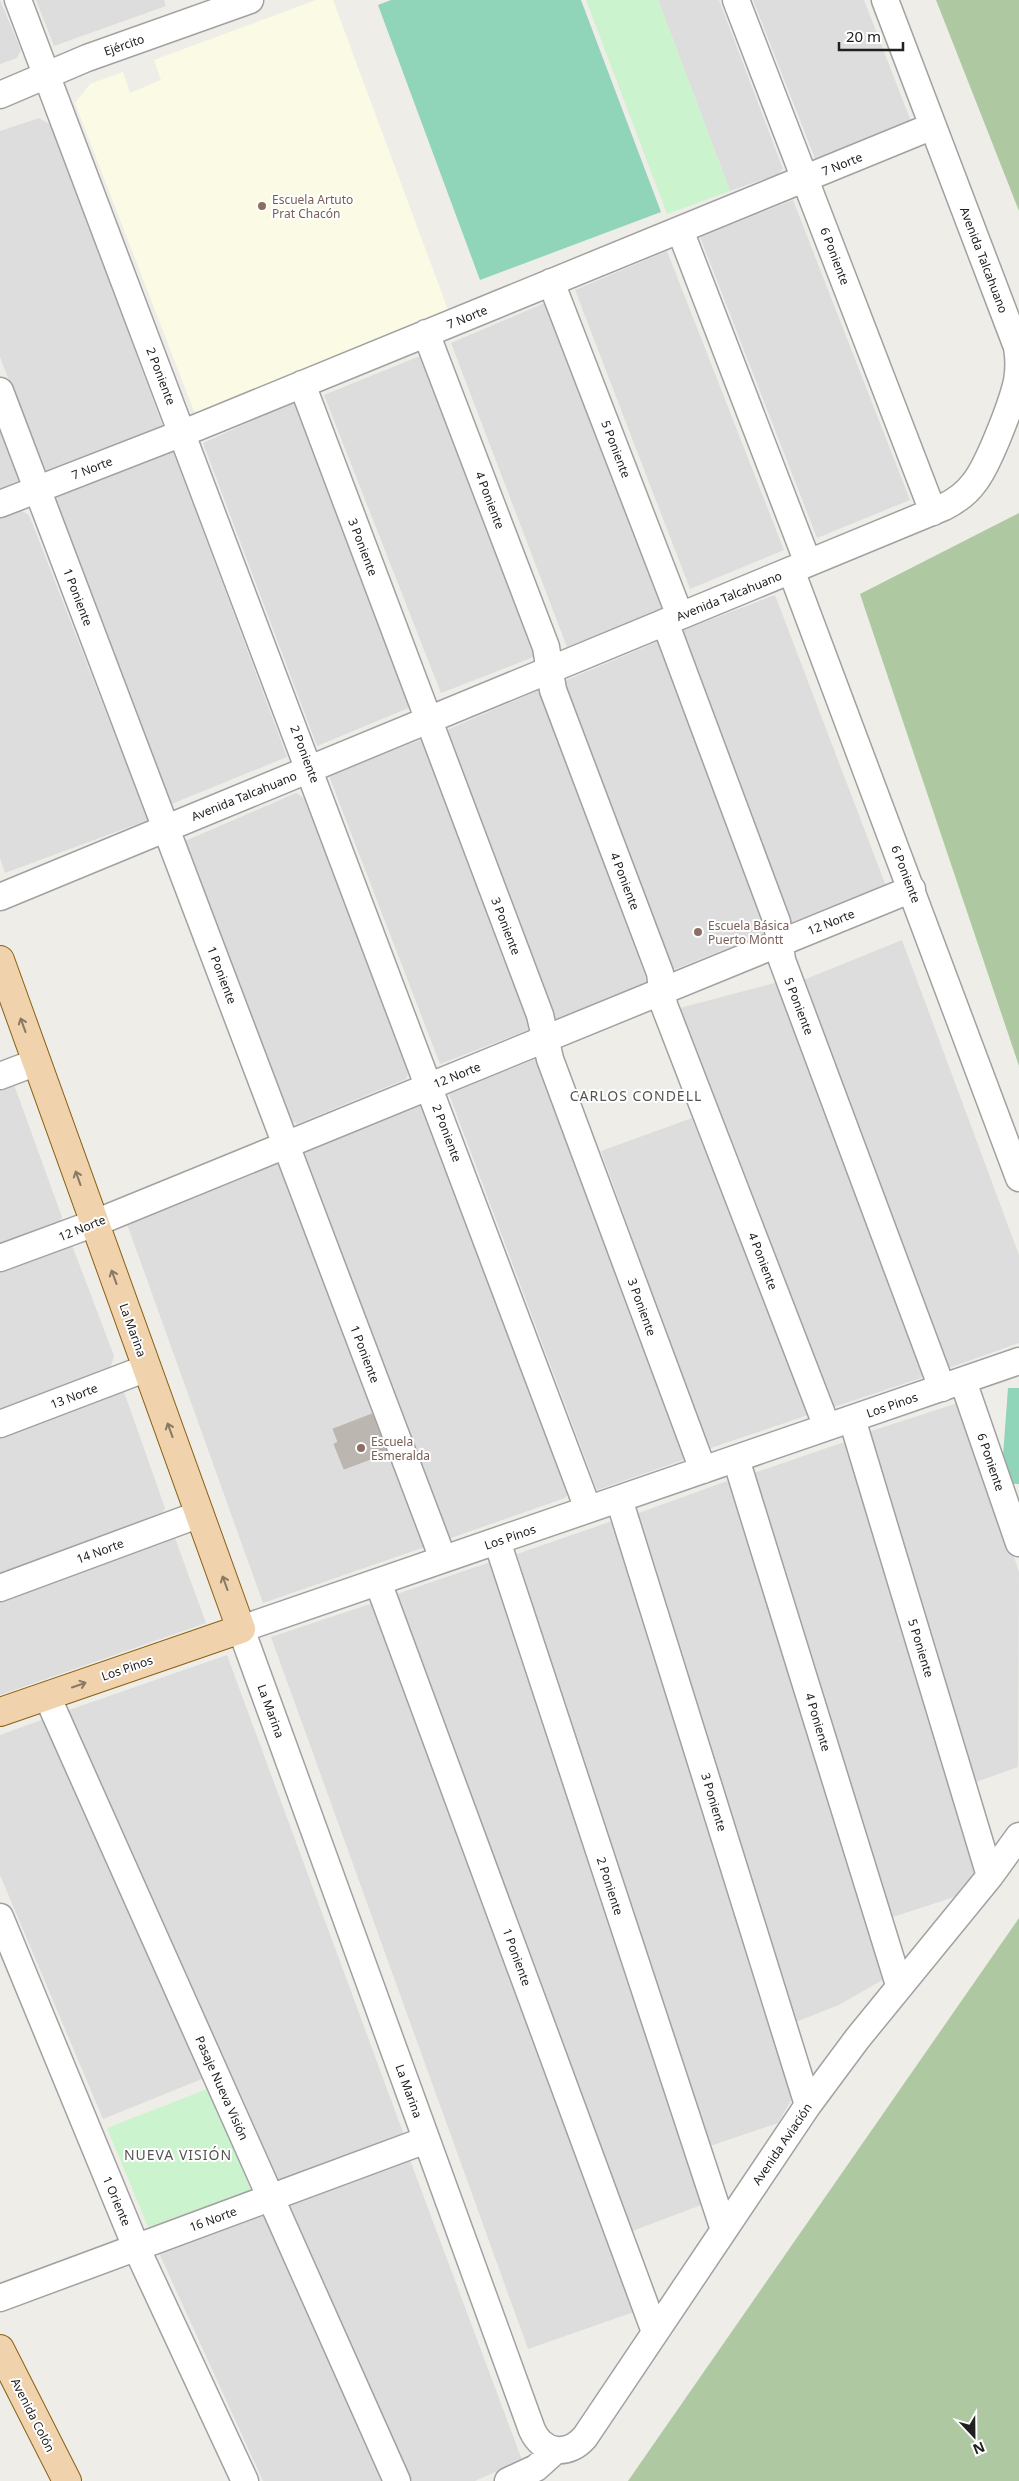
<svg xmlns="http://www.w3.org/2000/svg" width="1019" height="2481" viewBox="0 0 1019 2481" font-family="'Noto Sans',sans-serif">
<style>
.residential{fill:#dedddd}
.education{fill:#fbfbe5}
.forest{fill:#aec9a2}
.park{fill:#cbf3ce}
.pitch{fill:#90d4b9}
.building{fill:#bcb6b1;stroke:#bfb4ac}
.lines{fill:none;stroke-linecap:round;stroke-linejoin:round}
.minor-casing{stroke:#a1a1a1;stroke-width:29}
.major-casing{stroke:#896014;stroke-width:30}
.minor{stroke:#fff;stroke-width:26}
.major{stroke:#f0d2ac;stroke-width:28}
.oneway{stroke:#887966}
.education-dot{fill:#8d6e63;stroke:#fff;stroke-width:2}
.labels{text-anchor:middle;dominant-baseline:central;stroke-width:4;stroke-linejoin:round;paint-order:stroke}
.street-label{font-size:12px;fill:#202020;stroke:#fff}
.education-label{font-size:12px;fill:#785e54;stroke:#fff;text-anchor:start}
.neighbourhood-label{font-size:14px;letter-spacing:1px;fill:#535353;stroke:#fff}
</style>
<rect width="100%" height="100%" fill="#efede8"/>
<!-- residential -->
<path class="residential" d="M0,0L21,50L17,58L0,64Z
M36,0H164L166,6L54,46Z
M658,0H719L783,169L778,174L730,191Z
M753,0H864L912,124L816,161Z
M39,118L51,125L163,427L45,475L0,357V131Z
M793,200L910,500L817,538L700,237Z
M667,251L784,550L690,589L575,290Z
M547,302L662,609L567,647L451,343Z
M420,356L536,656L441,693L324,395Z
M294,402L411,707L317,746L203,443Z
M0,430L20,483L0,491Z
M173,451L287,757L169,805L55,497Z
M20,510L29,515L148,820L5,873L0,858V518Z
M775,595L886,886L790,923L678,632Z
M659,641L768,932L673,970L562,682Z
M539,690L648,984L555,1022L442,732Z
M425,738L533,1028L440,1064L329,776Z
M296,793L306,799L410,1069L406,1079L297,1124L292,1121L185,841Z
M902,940L1019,1255V1343L946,1369L801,981Z
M778,982L927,1376L831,1408L676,1009Z
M538,1058L686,1459L597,1490L449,1094Z
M12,1079L62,1217L60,1222L0,1246V1084Z
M420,1100L568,1493L565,1498L448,1539L302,1149Z
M692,1118L808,1415L708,1449L601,1151Z
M277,1161L425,1547L263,1603L127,1224Z
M72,1245L114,1356L110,1369L0,1410V1271Z
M123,1389L165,1508L162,1514L0,1575V1435Z
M964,1401L1019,1572L1018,1767L973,1783L865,1433Z
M847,1441L978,1870L954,1897L887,1919L751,1474Z
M727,1481L734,1492L886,1978L839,2005L793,2023L636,1514Z
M615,1520L794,2095L778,2123L704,2148L517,1554Z
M174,1535L206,1623L0,1695V1600Z
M493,1561L704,2204L627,2233L394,1595Z
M373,1603L634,2312L528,2349L271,1637Z
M227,1655L404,2135L276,2184L66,1711Z
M47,1718L207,2077L103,2119L0,1875V1735Z
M410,2160L522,2460L475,2481H412L286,2205L334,2184Z
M267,2213L385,2481H263L159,2253Z"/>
<!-- education -->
<path class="education" d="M316,0H333L448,310L201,412L194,411L75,103L90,84L123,72L130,93L161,80L154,60Z"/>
<!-- forest -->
<path class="forest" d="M936,0H1019V211Z
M1019,513V1066L860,594Z
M1019,1918V2481H628Z"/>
<!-- park -->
<path class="park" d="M586,0H658L730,191L667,214Z
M215,2086L258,2189L148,2227L107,2128Z"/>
<!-- pitch -->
<path class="pitch" d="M391,0H581L661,212L480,280L378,5Z
M1008,1388H1019V1484L1001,1483Z"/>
<!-- building -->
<path class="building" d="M372,1414L387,1453L344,1469L334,1444L338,1442L333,1429Z"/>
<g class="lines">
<!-- minor casing -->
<g class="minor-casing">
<path id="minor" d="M18,0L588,1509
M736,0L933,512
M0,95L87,58L250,0
M680,230L808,563
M551,282L680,616
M426,333L546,647L553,690L660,973L664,1005L827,1427
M302,384L540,1015L550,1059L703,1470
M0,391L443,1559
M0,504L198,427L933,126
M791,570L1019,1178
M665,622L777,922L782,960L942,1388
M0,897L944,507C956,501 966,494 974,483C988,466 1012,404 1017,381C1019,370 1019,359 1017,347L885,0
M0,1076L37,1062
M0,1258L95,1223L912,889
M1019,1361L241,1629L532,2430C543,2454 568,2457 585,2437L808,2105L857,2039L990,1876L1019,1836
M963,1381L1019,1543
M852,1419L990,1876
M0,1424L147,1368
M736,1459L899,1985
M619,1499L808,2105
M497,1541L724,2230
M378,1582L655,2332
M0,1588L200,1514
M47,1696L397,2481
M0,1917L136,2247L245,2481
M0,2298L426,2140
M508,2481L536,2468L555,2451"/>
</g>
<!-- major casing -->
<g class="major-casing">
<path id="major" d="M0,960L241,1629L0,1712
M0,2349L67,2481"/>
</g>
<!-- minor -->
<use href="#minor" class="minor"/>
<!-- major -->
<use href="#major" class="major"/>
</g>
<!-- one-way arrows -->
<defs><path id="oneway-shaft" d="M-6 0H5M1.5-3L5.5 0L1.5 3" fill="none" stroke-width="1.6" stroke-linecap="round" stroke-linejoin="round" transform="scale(1.25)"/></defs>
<g class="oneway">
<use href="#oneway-shaft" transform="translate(23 1025) rotate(-110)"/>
<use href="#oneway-shaft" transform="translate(78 1178) rotate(-110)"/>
<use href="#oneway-shaft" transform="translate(114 1277) rotate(-110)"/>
<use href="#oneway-shaft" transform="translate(170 1430) rotate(-110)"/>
<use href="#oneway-shaft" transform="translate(225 1583) rotate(-110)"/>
<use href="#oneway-shaft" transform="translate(79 1685) rotate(-19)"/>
</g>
<!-- markers -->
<g class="education-dot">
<circle cx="262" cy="206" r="5"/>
<circle cx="698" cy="932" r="5"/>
<circle cx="361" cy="1448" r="5"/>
</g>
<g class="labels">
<!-- street labels -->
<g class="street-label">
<text transform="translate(124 45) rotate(-19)">Ejército</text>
<text transform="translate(842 164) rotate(-22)">7 Norte</text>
<text transform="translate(835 256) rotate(69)">6 Poniente</text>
<text transform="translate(984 260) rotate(69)">Avenida Talcahuano</text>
<text transform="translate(467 317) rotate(-22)">7 Norte</text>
<text transform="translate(161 376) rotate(69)">2 Poniente</text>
<text transform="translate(616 449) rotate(69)">5 Poniente</text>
<text transform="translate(92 468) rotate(-21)">7 Norte</text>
<text transform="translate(490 500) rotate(69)">4 Poniente</text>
<text transform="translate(363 547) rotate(69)">3 Poniente</text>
<text transform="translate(729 596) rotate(-22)">Avenida Talcahuano</text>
<text transform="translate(78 597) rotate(69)">1 Poniente</text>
<text transform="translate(305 754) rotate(69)">2 Poniente</text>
<text transform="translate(244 796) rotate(-22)">Avenida Talcahuano</text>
<text transform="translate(906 874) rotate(69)">6 Poniente</text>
<text transform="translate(625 881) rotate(69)">4 Poniente</text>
<text transform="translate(831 922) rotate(-22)">12 Norte</text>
<text transform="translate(506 926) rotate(69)">3 Poniente</text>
<text transform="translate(222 975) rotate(69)">1 Poniente</text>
<text transform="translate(799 1006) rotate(69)">5 Poniente</text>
<text transform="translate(457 1075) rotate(-22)">12 Norte</text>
<text transform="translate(447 1133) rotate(69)">2 Poniente</text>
<text transform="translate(82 1228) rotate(-22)">12 Norte</text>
<text transform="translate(763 1261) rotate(69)">4 Poniente</text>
<text transform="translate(642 1307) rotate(70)">3 Poniente</text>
<text transform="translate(133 1330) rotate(70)">La Marina</text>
<text transform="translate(365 1354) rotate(69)">1 Poniente</text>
<text transform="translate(74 1396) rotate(-21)">13 Norte</text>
<text transform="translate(892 1405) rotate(-19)">Los Pinos</text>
<text transform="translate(991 1462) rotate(71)">6 Poniente</text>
<text transform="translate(510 1537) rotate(-19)">Los Pinos</text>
<text transform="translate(100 1551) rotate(-20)">14 Norte</text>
<text transform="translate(921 1648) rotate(73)">5 Poniente</text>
<text transform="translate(127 1668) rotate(-19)">Los Pinos</text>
<text transform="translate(271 1711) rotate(70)">La Marina</text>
<text transform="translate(818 1722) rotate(73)">4 Poniente</text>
<text transform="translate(714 1802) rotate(73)">3 Poniente</text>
<text transform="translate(610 1886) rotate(72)">2 Poniente</text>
<text transform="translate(517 1957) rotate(70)">1 Poniente</text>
<text transform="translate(222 2088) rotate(66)">Pasaje Nueva Visión</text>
<text transform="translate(409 2091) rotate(70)">La Marina</text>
<text transform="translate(782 2144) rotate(-56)">Avenida Aviación</text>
<text transform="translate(117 2201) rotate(67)">1 Oriente</text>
<text transform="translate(213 2219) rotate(-20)">16 Norte</text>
<text transform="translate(33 2415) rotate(63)">Avenida Colón</text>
</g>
<!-- education labels -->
<g class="education-label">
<text x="272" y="199">Escuela Artuto<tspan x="272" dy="14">Prat Chacón</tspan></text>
<text x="708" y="925">Escuela Básica<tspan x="708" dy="14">Puerto Montt</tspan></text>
<text x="371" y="1441">Escuela<tspan x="371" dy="14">Esmeralda</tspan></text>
</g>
<!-- neighbourhood labels -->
<g class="neighbourhood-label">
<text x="636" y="1095">CARLOS CONDELL</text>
<text x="178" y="2154">NUEVA VISIÓN</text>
</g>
</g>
<!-- north arrow -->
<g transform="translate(974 2436) rotate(158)" stroke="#ffffff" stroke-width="4" paint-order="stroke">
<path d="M0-4L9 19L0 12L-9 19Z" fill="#202020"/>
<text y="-8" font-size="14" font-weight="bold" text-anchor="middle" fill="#202020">N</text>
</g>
<!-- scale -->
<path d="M839 42v8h64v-8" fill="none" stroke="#202020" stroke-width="2.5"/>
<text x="846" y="42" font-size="15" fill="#202020" stroke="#ffffff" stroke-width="4" paint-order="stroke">20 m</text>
</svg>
